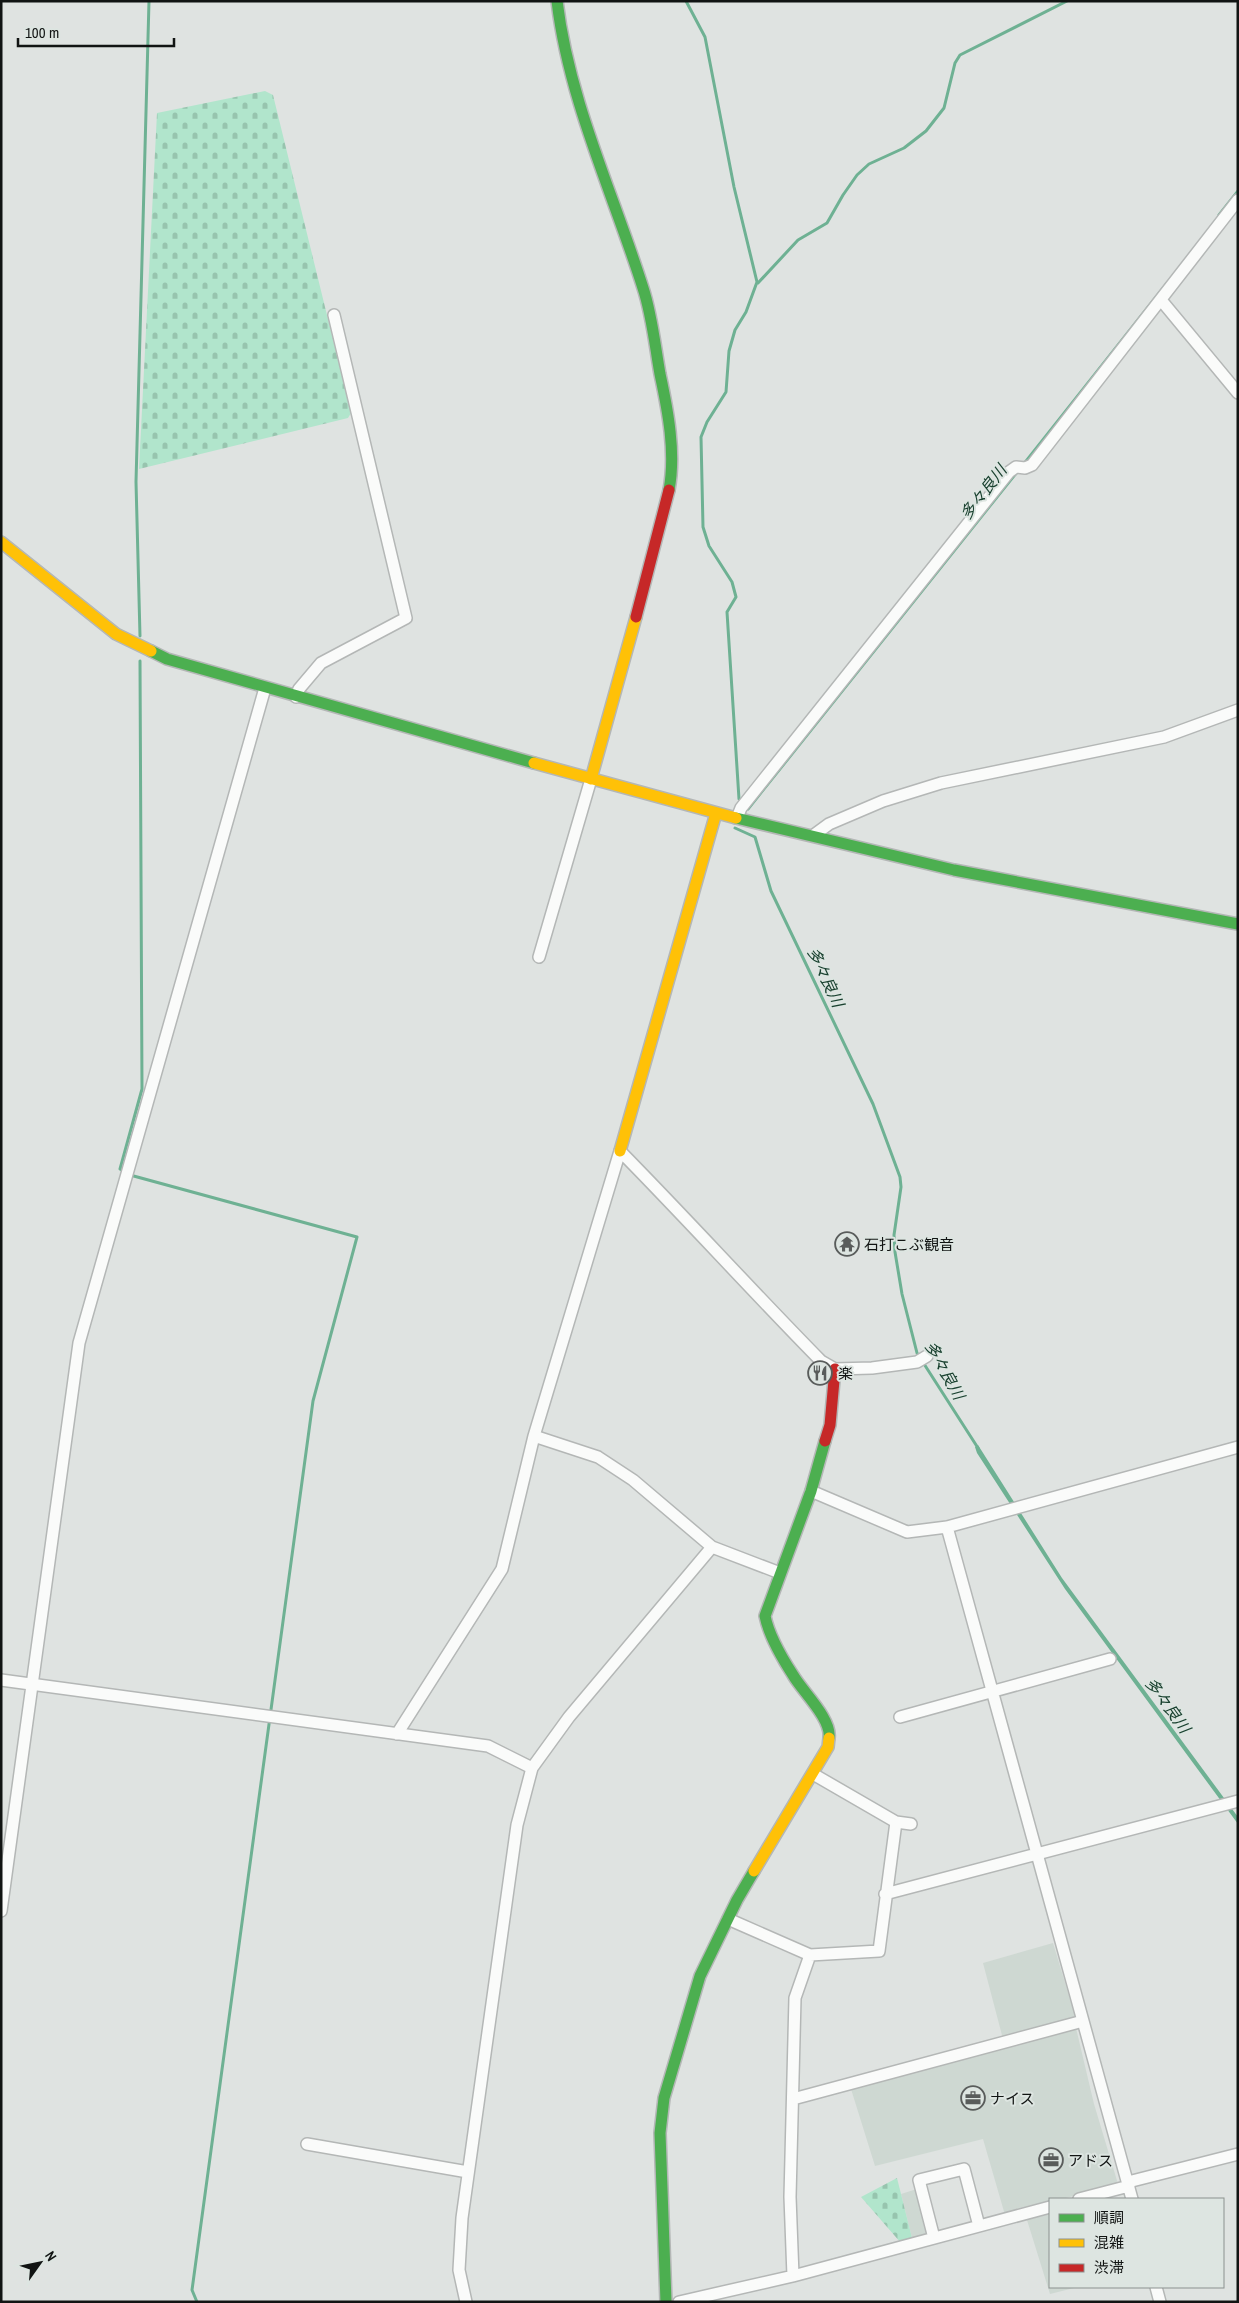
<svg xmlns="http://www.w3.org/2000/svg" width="1239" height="2303" viewBox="0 0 1239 2303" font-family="'Archivo Narrow','Noto Sans JP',sans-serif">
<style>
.built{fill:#ced8d2}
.cemetery{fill:url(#cemetery-stones)}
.water{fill:#6eb193}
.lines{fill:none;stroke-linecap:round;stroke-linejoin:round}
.stream{stroke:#6eb193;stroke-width:3}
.street-casing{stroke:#b4b7b6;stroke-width:14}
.fast-casing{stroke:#b4b7b6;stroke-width:14}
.slow-casing{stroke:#b4b7b6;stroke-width:14}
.jam-casing{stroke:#b4b7b6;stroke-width:14}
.street{stroke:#fafbfa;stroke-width:11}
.fast{stroke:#4caf50;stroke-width:11}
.slow{stroke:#ffc107;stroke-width:11}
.jam{stroke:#c62828;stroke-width:11}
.labels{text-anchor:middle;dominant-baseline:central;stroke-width:4;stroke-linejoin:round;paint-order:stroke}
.poi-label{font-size:15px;fill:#111413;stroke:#dde5e1;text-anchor:start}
.water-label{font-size:16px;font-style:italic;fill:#19412f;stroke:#dde5e1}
</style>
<defs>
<pattern id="cemetery-stones" width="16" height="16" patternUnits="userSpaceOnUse" patternTransform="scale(1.25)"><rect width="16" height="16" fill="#b1e5cc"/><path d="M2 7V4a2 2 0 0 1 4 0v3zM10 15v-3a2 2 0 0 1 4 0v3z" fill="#97c4ae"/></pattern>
</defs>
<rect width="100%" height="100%" fill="#dfe3e1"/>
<!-- built -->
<path class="built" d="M1053,1943L1076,2019L1003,2039L983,1963Z
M1076,2028L1094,2104L1118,2184L1062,2199H1050V2203L1005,2215L983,2139L875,2166L851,2089Z
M920,2188L932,2235L913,2242L901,2194Z
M1050,2214V2287H1078L1050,2294L1027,2220Z"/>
<!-- cemetery -->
<path class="cemetery" d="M265,91L273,95L351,413L348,418L139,469L157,113Z
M897,2178L913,2242L901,2243L861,2197Z"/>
<!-- water -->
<path class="water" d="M978,1445L1062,1578L1238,1817V1824L1065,1589L977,1453L975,1447Z"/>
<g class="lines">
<!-- stream -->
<path class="stream" d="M686,1L705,37L734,187L757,282L746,312L735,330L729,351L726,392L707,422L701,437L703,527L709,546L732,582L736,597L727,612L739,799
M1219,215L1238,191
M758,283L798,240L827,223L843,195L857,175L869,164L904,148L926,131L944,108L955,63L960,55L1067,1
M1023,465L1168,282
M140,636L136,482L149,1
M748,809L1017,472
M735,828L755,837L771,891L873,1104L900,1177L901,1187L894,1235L895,1252L902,1294L917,1353L978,1448
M125,1172L120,1169L142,1089L140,661
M130,1175L357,1237L313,1401L192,2290L197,2302"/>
<!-- street casing -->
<g class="street-casing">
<path id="street" d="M1161,300L1238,393
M296,697L299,689L321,663L406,618L334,315
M737,818L741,808L1009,472L1016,467L1025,468L1032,465L1238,200
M814,835L829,824L883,801L941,783L1164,737L1238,710
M539,957L591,779
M534,1436L598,1457L633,1480L712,1547L780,1573
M811,1491L907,1532L947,1527L1238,1447
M947,1527L1132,2199
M1,1680L488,1746L532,1768
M900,1717L1110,1659
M397,1734L502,1569L534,1436L620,1151C688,1220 753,1292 821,1361L835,1369L872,1368L917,1362L927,1356
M813,1774L896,1822L911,1824
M885,1894L1238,1801
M1,1911L79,1343L265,688
M728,1919L810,1955
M793,2099L1083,2021
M307,2144L468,2172
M1128,2182L1238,2154
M1079,2199L1129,2186
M934,2238L919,2180L964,2169L979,2226
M793,2276L790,2197L795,1998L810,1955L879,1951L896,1822
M1156,2287L1160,2302
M466,2302L459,2270L462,2218L517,1825L532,1768L569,1717L712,1547
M679,2302L793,2276L1050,2207"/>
</g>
<!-- fast casing -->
<g class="fast-casing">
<path id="fast" d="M557,1C569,101 613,193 643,288C652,315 655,346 660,374C668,411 676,453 669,490
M151,651L167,659L534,763
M736,818L954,870L1238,924
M825,1441L811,1491L765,1616C769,1636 782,1658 793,1675C802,1691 832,1719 829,1738
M666,2302L660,2133L664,2098L700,1976L737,1900L754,1871"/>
</g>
<!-- slow casing -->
<g class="slow-casing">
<path id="slow" d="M1,542L116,634L151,651
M534,763L736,818
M591,779L636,617
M620,1151L716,813
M754,1871L828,1747L829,1738"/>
</g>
<!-- jam casing -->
<g class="jam-casing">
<path id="jam" d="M636,617L669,490
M825,1441L830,1425L835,1369"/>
</g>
<!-- street -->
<use href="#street" class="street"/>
<!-- fast -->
<use href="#fast" class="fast"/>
<!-- slow -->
<use href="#slow" class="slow"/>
<!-- jam -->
<use href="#jam" class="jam"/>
</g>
<!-- icons -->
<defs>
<g id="temple-ring" transform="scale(1.25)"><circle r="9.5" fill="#dde5e1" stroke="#595c5b" stroke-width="1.5"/><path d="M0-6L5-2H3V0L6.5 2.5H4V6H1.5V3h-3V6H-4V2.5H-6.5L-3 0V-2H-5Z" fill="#595c5b"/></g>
<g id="restaurant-ring" transform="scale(1.25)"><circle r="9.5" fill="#dde5e1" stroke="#595c5b" stroke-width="1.5"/><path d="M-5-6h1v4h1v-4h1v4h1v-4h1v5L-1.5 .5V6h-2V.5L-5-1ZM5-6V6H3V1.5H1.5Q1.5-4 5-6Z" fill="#595c5b"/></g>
<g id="office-ring" transform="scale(1.25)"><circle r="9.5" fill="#dde5e1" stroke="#595c5b" stroke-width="1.5"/><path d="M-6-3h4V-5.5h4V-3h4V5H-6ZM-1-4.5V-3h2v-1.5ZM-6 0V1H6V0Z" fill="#595c5b"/></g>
</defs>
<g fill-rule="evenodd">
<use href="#temple-ring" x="847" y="1244"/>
<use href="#restaurant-ring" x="820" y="1373"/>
<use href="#office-ring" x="973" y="2098"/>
<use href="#office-ring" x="1051" y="2160"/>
</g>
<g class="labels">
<!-- poi labels -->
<g class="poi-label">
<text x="864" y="1244">石打こぶ観音</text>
<text x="838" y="1373">楽</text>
<text x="990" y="2098">ナイス</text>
<text x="1068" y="2160">アドス</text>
</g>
<!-- water labels -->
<g class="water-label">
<text transform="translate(983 492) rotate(-52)">多々良川</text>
<text transform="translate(826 977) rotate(65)">多々良川</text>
<text transform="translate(945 1370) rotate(61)">多々良川</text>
<text transform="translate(1168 1705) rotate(54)">多々良川</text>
</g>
</g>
<!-- border -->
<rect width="1239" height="2303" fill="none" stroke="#111413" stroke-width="5"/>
<!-- legend -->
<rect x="1049" y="2198" width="175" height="90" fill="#dde5e1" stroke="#8b918f"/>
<rect x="1059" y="2214" width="25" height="8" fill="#4caf50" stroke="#8b918f"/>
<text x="1094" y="2223" font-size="15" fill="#111413">順調</text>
<rect x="1059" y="2239" width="25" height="8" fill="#ffc107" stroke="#8b918f"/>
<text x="1094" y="2248" font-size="15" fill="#111413">混雑</text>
<rect x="1059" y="2264" width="25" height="8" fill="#c62828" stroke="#8b918f"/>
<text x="1094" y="2273" font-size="15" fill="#111413">渋滞</text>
<!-- north arrow -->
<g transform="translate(40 2263) rotate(57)" stroke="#dde5e1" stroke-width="4" paint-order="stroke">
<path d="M0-4L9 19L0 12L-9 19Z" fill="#111413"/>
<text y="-8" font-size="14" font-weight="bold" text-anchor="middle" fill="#111413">N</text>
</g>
<!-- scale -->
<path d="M18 38v8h156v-8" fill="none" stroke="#111413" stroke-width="2.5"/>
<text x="25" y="38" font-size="15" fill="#111413" stroke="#dde5e1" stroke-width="4" paint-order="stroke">100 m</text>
</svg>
